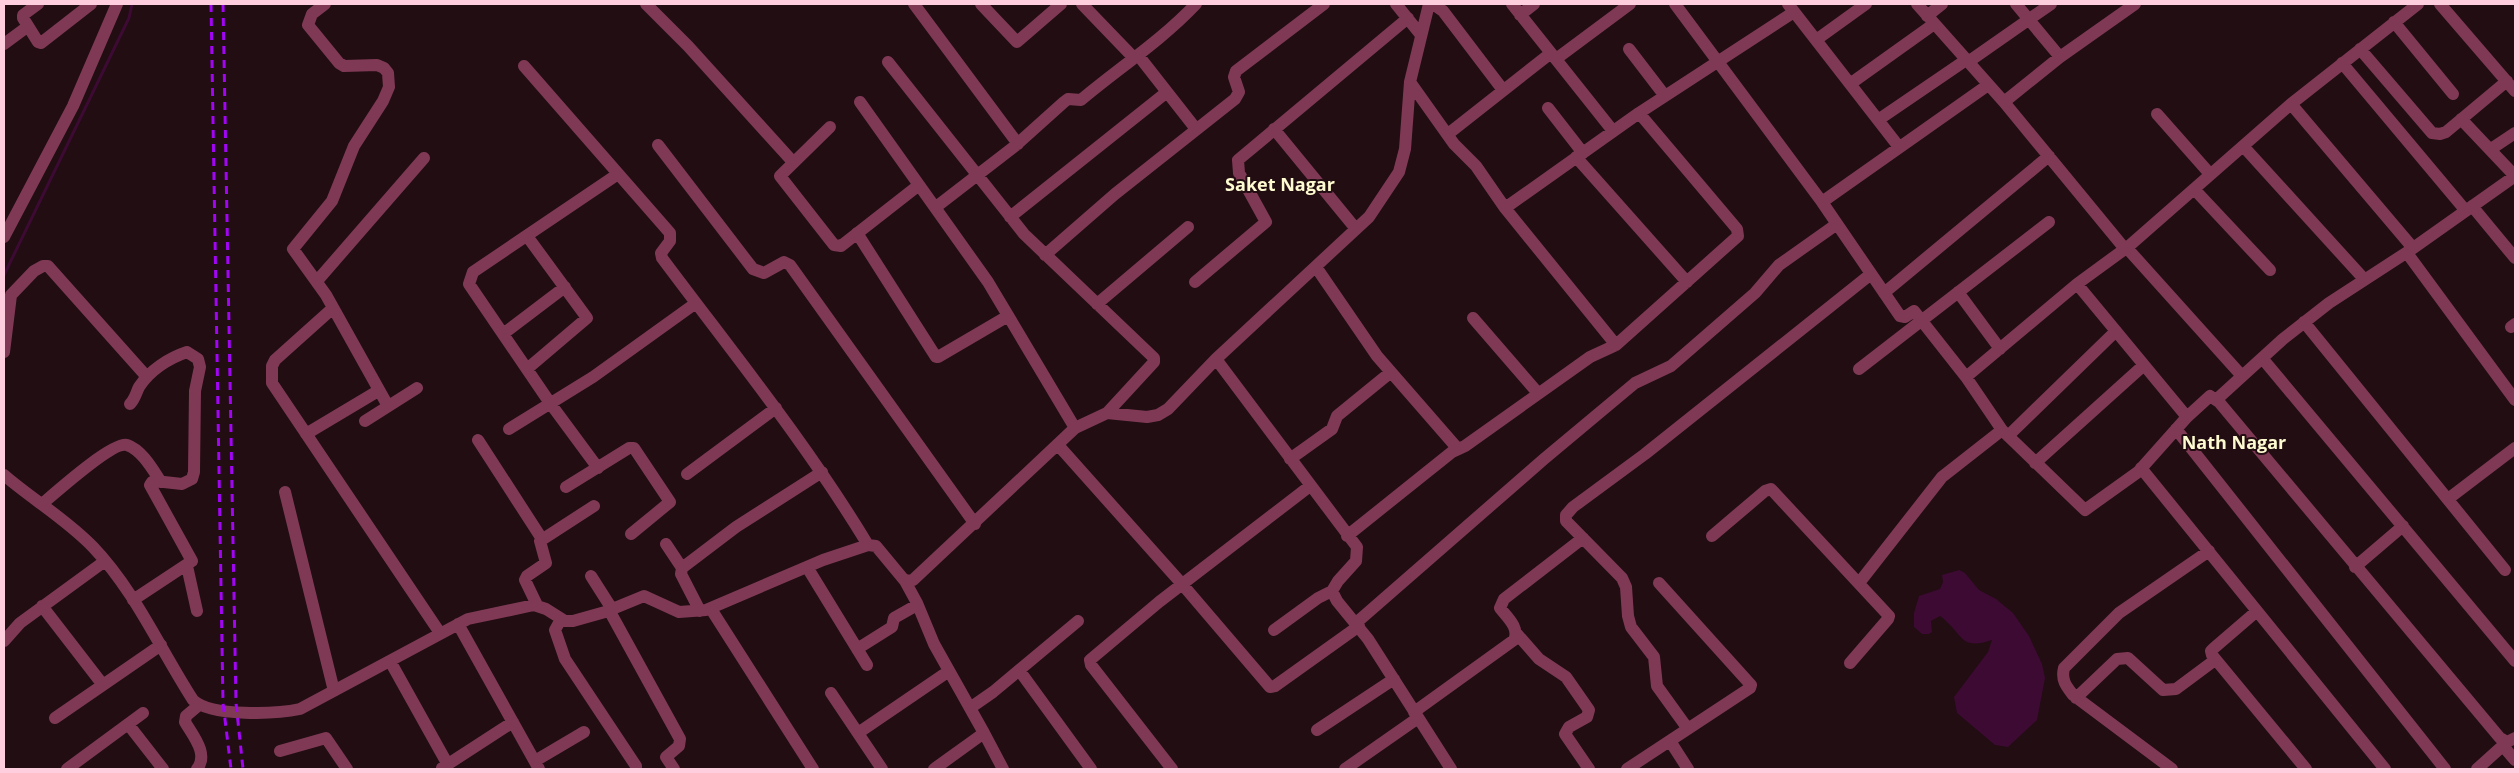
<svg xmlns="http://www.w3.org/2000/svg" width="2519" height="773" viewBox="0 0 2519 773" font-family="'Open Sans',sans-serif">
<style>
.water{fill:#3d0a33}
.lines{fill:none;stroke-linecap:round;stroke-linejoin:round}
.stream{stroke:#3d0a33;stroke-width:3}
.minor{stroke:#7f3955;stroke-width:12}
.rail{stroke:#a204f4;stroke-width:3;stroke-dasharray:8 6;stroke-linecap:butt}
.labels{text-anchor:middle;dominant-baseline:central;stroke-width:4;stroke-linejoin:round;paint-order:stroke}
.neighbourhood-label{font-size:18px;font-weight:bold;fill:#fefbd0;stroke:#210d12}
</style>
<rect width="100%" height="100%" fill="#210d12"/>
<!-- water -->
<path class="water" d="M1959,570L1965,573L1979,590L1996,599L2013,613L2029,636L2042,664L2045,678L2037,720L2008,747L1995,745L1957,713L1954,697L1988,652L1992,640C1959,651 1964,634 1940,616L1931,621L1932,632L1929,634H1922L1914,627V613L1919,596L1940,589L1943,582L1942,575Z"/>
<g class="lines">
<!-- stream -->
<path class="stream" d="M4,275L129,18L132,4"/>
<!-- minor -->
<path class="minor" d="M38,4L23,15V18L38,42L41,43L91,4
M325,4L312,14L308,25L339,63L344,66L377,65L384,68L388,73L389,87L383,101L354,146L332,201L293,249L326,295L388,406
M646,4L688,46L793,162
M914,4L1018,144
M981,4L1017,42L1061,4
M1082,4L1133,57
M1396,4L1421,35
M1433,4L1443,11L1503,90
M1512,4L1613,131
M1675,4L1822,202L1900,316L1905,317L1914,311L1966,377L2002,430L1942,477L1859,583
M1788,4L1899,147
M1917,4L2004,102L2125,249
M2016,4L2060,57
M2440,4L2515,91
M1520,15L1534,4
M1927,16L1942,4
M2394,22L2453,94
M1816,40L1866,4
M4,44L27,27
M1629,49L1665,96
M2360,49L2432,133L2440,134L2446,132L2507,81
M1138,55L1196,129
M1556,59L1630,4
M888,62L1024,234L1154,358V362L1107,413
M1968,62L2051,4
M2342,63L2466,211
M524,66L670,233V241L661,253L662,258C733,353 807,444 868,545
M1410,82L1454,144L1476,166L1505,208L1616,345
M1850,84L1934,24
M860,102L988,282L1075,428
M2004,102L2060,57L2135,4
M2291,104L2413,248
M1548,108L1583,153
M2157,114L2210,174
M2461,119L2515,176
M1878,120L1966,60
M830,127L780,176L834,245L841,246L919,185
M1274,129L1356,229
M1448,134L1551,53
M658,145L753,269L764,273L784,262L790,265L975,524
M2243,146L2364,279
M2491,149L2515,133
M1576,157L1687,282
M2194,189L2270,270
M1822,202L1988,85
M2472,206L2515,258
M936,207L1015,146L1064,102L1068,99L1081,100C1119,68 1161,41 1196,4
M1505,208L1639,113L1794,12
M1010,217L1167,92
M857,233L936,357H938L1008,316
M4,237L73,106L117,4
M2126,247L2242,376
M2407,253L2515,400
M1045,255L1115,194L1235,99L1239,92L1234,77L1236,71L1324,4
M1316,267L1377,356L1458,449
M317,281L424,158
M1195,282L1266,222L1239,173L1238,160L1408,18
M2077,284L2187,417
M1958,292L2000,349
M1884,293L2049,156
M1097,304L1188,227
M333,308L275,360L272,366V383L440,633
M1473,318L1537,392
M2304,322L2505,570
M2511,327L2515,324
M503,334L565,287
M4,352L11,295L34,271L43,266H48L147,377
M2262,358L2515,661
M1216,359L1357,547L1356,561L1338,581L1332,591L1337,601L1368,639L1451,769
M527,369L587,318L527,236
M1859,369L2049,222
M1966,377L2077,284L2129,246L2291,104L2418,4
M2216,400L2283,339L2329,303L2409,251L2515,176
M130,404C135,399 136,393 139,387C150,370 169,358 187,352L198,359L200,367L195,391L194,472L192,479L182,484L155,481L152,482L150,485L192,561L133,600
M365,421L417,388
M509,429L593,377L696,303
M2176,429L2445,769
M2002,430L2085,510L2138,472L2187,417L2210,396L2219,402L2500,738L2507,742L2515,738
M306,434L378,391
M2008,436L2116,331
M478,440L542,539
M1058,445L1182,584L1270,687L1275,686L1359,626
M1290,459L1332,429L1337,416L1391,372
M2035,463L2144,365
M598,468L550,403L469,284L473,272L618,174
M2141,468L2385,769
M687,474L776,408
M4,475C33,500 66,519 93,547C135,591 160,649 193,700C211,717 277,714 300,709L468,619L534,605L546,609L565,621H573L605,612L644,596L679,612L706,610L823,560L868,545L876,546L905,581L913,580L1075,428L1107,413L1147,417L1158,415L1168,409L1216,359L1369,217L1399,172L1405,149L1410,82L1429,4
M566,487L629,448H634L670,502L631,534
M285,492L334,691
M2448,499L2515,448
M42,504C55,493 113,441 127,445C142,450 153,470 161,482
M1347,536L1452,452L1465,446L1590,357L1616,345L1738,236L1737,229L1639,113
M1712,536L1765,491L1771,489L1889,616L1888,619L1850,663
M666,544L682,568
M187,566L197,611
M807,567L867,665
M2355,567L2403,526
M591,576L612,609
M905,581L917,603L934,644L984,733L934,769
M537,605L525,580L527,576L546,563L540,541L594,506
M42,606L103,685
M711,609L813,769
M609,610L680,739L679,746L666,757L674,769
M700,611L681,574L682,568L736,527L822,472
M2257,611L2214,648L2211,651L2212,655L2306,769
M561,619L555,630L565,659L636,766V769
M1356,623L1544,459L1635,383L1671,366L1755,293L1779,265L1837,224
M458,624L539,769
M1274,630L1318,598L1332,591
M1517,634L1539,659L1566,677L1589,710L1587,717L1569,727L1565,734L1589,769
M4,641L20,623L105,561
M857,649L892,627L894,618L917,605
M390,661L448,765
M1019,670L1091,769
M831,693L882,769
M2076,698L2117,659L2128,658L2163,690L2176,689L2215,660
M970,708L993,692L1078,621
M1414,712L1514,640C1520,628 1507,617 1500,608L1504,599L1583,538
M55,718L161,645
M128,724L163,769
M1688,729L1657,686L1654,657L1631,627L1628,616L1626,587L1622,578L1566,521V515L1573,507L1645,454L1871,274
M1317,730L1394,679
M858,733L949,671
M984,733L1003,769
M1670,741L1688,769
M2503,746L2515,760
M280,751L326,738L347,769
M535,761L584,732
M442,768L513,722
M67,769L143,713
M197,769C209,754 193,736 185,722L186,716L199,705
M1172,769L1091,665L1090,660L1159,602L1310,486
M1345,769L1418,718
M1627,769L1750,688L1751,685L1659,583
M2172,769L2073,695C2066,686 2061,680 2064,668L2119,613L2209,551
M2477,769L2507,742"/>
<!-- rail -->
<path class="rail" d="M211,4L223,703L231,769
M223,4L236,703L243,769"/>
</g>
<g class="labels">
<!-- neighbourhood labels -->
<g class="neighbourhood-label">
<text x="1280" y="184">Saket Nagar</text>
<text x="2234" y="442">Nath Nagar</text>
</g>
</g>
<!-- border -->
<rect width="2519" height="773" fill="none" stroke="#fecede" stroke-width="10"/>
</svg>
